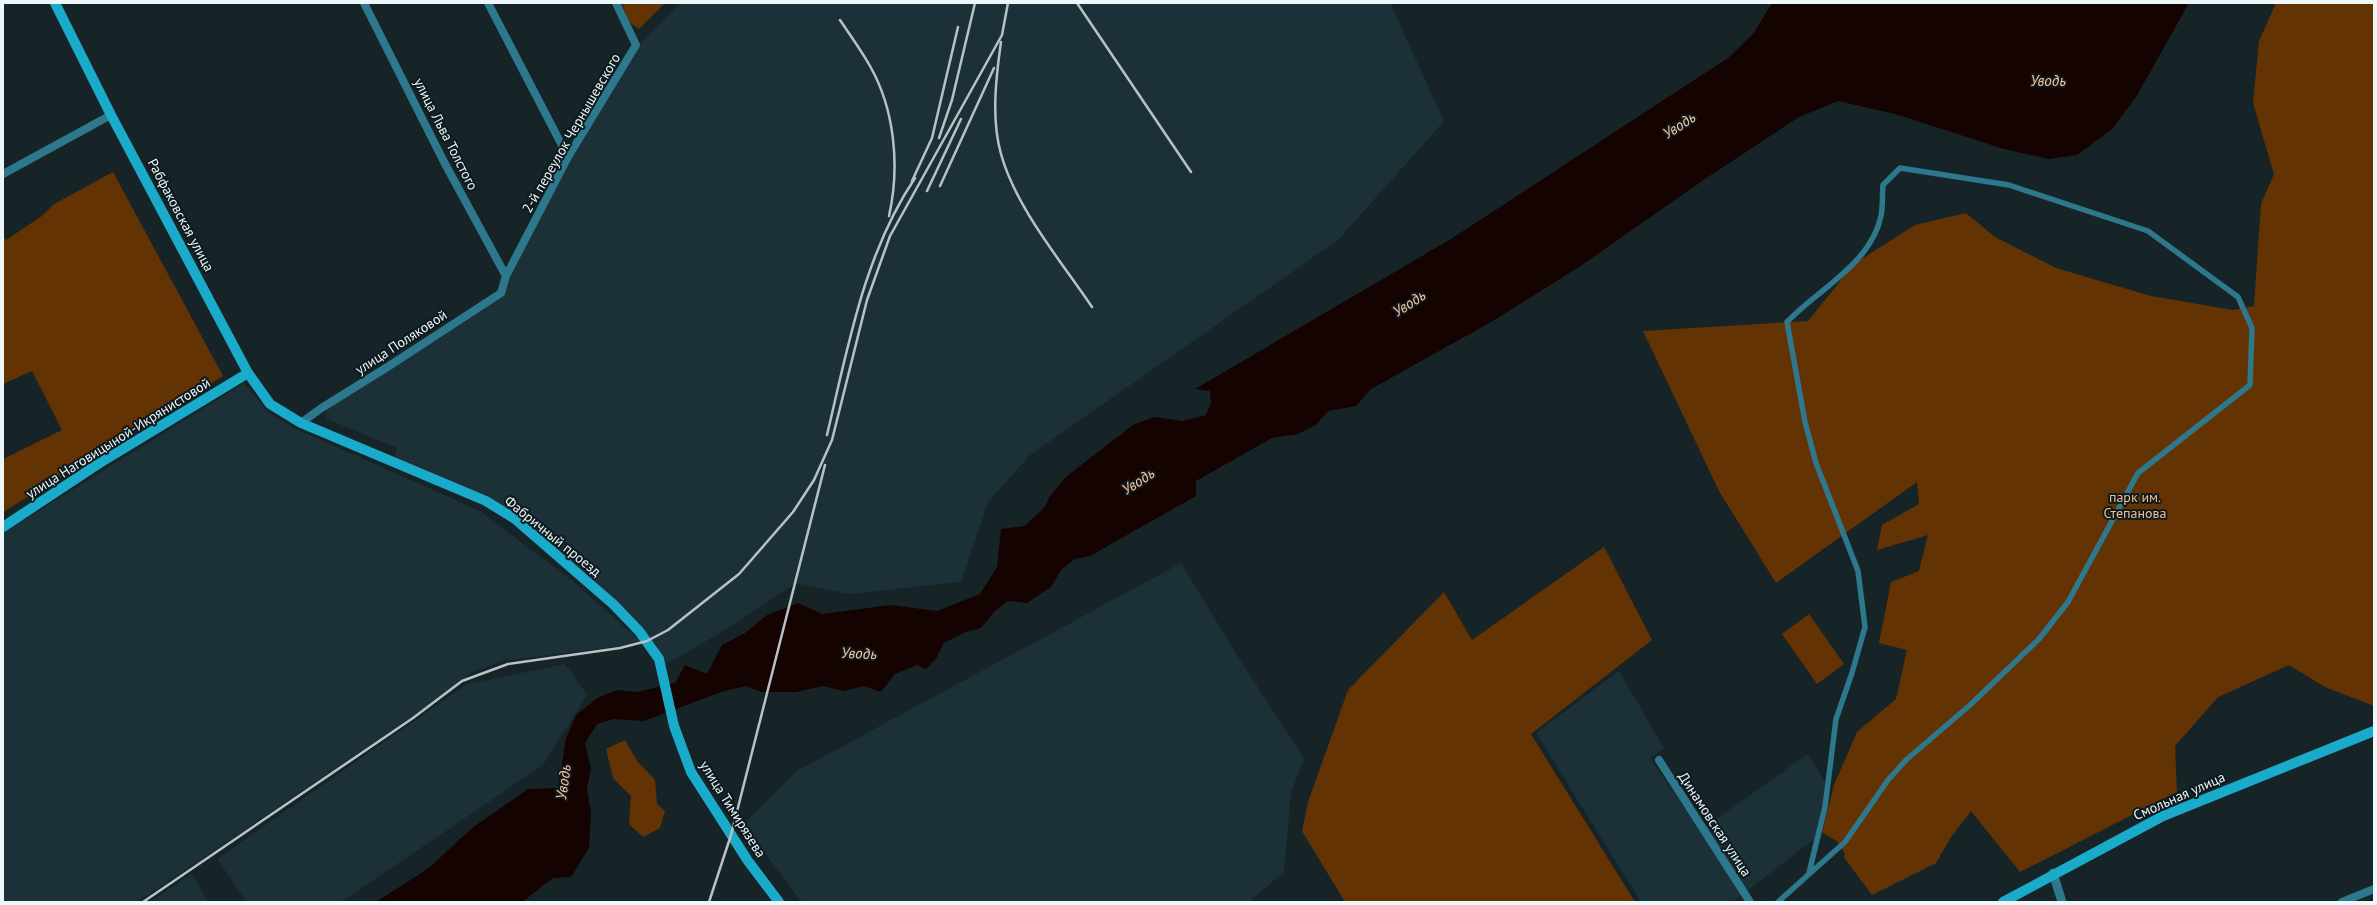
<svg xmlns="http://www.w3.org/2000/svg" width="2377" height="905" viewBox="0 0 2377 905" font-family="'PT Sans',sans-serif">
<style>
.built{fill:#1b3137}
.green{fill:#643304}
.water{fill:#140300}
.lines{fill:none;stroke-linecap:round;stroke-linejoin:round}
.pedestrian{stroke:#2d788c;stroke-width:5.5}
.minor{stroke:#2d788c;stroke-width:8}
.tertiary{stroke:#2d788c;stroke-width:9}
.secondary{stroke:#1aaaca;stroke-width:10}
.rail{stroke:#b8c2c6;stroke-width:2.5}
.labels{text-anchor:middle;dominant-baseline:central;stroke-width:4;stroke-linejoin:round;paint-order:stroke}
.street-label{font-size:14px;fill:#edf6f9;stroke:#0d1a1e}
.park-label{font-size:14px;fill:#f4ba90;stroke:#0d1a1e}
.water-label{font-size:15px;font-style:italic;fill:#ffc59b;stroke:#0d1a1e}
</style>
<rect width="100%" height="100%" fill="#162428"/>
<!-- built -->
<path class="built" d="M680,3H1390L1444,121L1338,240L1030,455L988,502L961,582L849,594L796,583L720,633L666,664L657,647L644,632L512,515L394,460L397,448L327,419L326,408L502,294L508,277L570,158L638,46Z
M244,383L267,411L292,427L480,511L574,582L640,641L621,646L501,661L471,673L413,716L138,902H3V533Z
M1181,563L1240,660L1304,758L1291,793L1284,872L1249,902H802L743,824L797,771Z
M565,664L587,695L543,765L341,902H247L217,859L467,684Z
M1619,671L1664,748L1650,758L1700,831L1808,754L1828,787L1816,838L1732,902H1641L1536,733Z
M191,874L209,902H150Z"/>
<!-- green -->
<path class="green" d="M622,3H665L639,29L629,22Z
M2276,3H2374V706L2325,687L2289,665L2218,697L2175,746L2177,792L2020,872L1971,811L1951,837L1936,863L1872,895L1843,856L1845,854L1838,842L1822,832L1834,785L1857,732L1896,699L1907,650L1879,643L1891,582L1919,571L1928,535L1877,550L1882,525L1919,504L1917,482L1776,583L1719,491L1643,331L1808,321L1854,264L1915,225L1966,213L1995,237L2056,268L2151,296L2233,310L2254,306L2261,204L2274,174L2253,103L2259,41Z
M113,172L223,376L3,512V459L62,430L32,371L3,384V235L6,240L42,216L54,204Z
M1604,547L1652,640L1531,734L1635,902H1345L1302,831L1308,802L1348,690L1444,592L1472,640Z
M1809,614L1844,664L1817,684L1782,634Z
M625,740L637,761L655,780L657,804L665,811L660,828L643,837L629,824L631,796L613,778L606,749Z"/>
<!-- water -->
<path class="water" d="M1772,3H2189L2136,97L2112,129L2077,155L2049,159L2004,149L1895,114L1838,101L1799,117L1705,179L1579,267L1493,321L1371,389L1356,406L1328,411L1316,425L1298,434L1272,438L1196,481V496L1090,556L1075,559L1062,569L1051,587L1027,603L1008,601L995,611L981,628L966,632L944,643L936,659L926,669L917,665L895,674L881,692L864,686L843,691L823,686L796,692H761L746,686L724,691L644,721L613,719L597,724L585,743L591,769L587,789L591,813L589,848L571,877L553,878L522,902H376L429,868L472,828L528,789L558,788L566,738L576,715L597,698L617,690L637,692L675,683L685,665L707,674L722,645L745,633L767,615L798,603L822,614L891,605L937,611L980,594L997,567L1001,529L1024,526L1044,508L1050,496L1067,476L1133,425L1154,417L1183,421L1206,415L1211,403L1210,391L1195,389L1451,239L1728,58L1753,34Z"/>
<g class="lines">
<!-- pedestrian -->
<path class="pedestrian" d="M1778,902L1845,842L1888,780L1906,760L1970,705L2039,639L2068,602L2138,473L2250,385L2252,328L2238,297L2148,231L2009,185L1900,168L1883,185C1882,195 1883,206 1881,216C1871,264 1818,289 1787,322L1805,422L1816,463L1858,571L1865,627L1852,673L1836,719L1825,807L1809,873"/>
<!-- minor -->
<path class="minor" d="M364,3L444,162L506,276
M488,3L568,157
M3,174L111,115
M301,423L320,409L389,366L501,293L506,276L568,157L636,45L616,3
M1659,760L1750,902
M2342,902L2374,889"/>
<!-- tertiary -->
<path class="tertiary" d="M2053,873L2062,902"/>
<!-- secondary -->
<path class="secondary" d="M55,3L111,115L248,373L270,404L301,423L486,501L515,519L613,604L639,631L659,659L674,726L691,772L748,861L779,902
M3,527L98,464L248,373
M2003,902L2163,816L2374,731"/>
<!-- rail -->
<path class="rail" d="M1077,3L1191,172
M840,20C850,35 861,50 870,66C895,110 900,167 889,216
M1001,42C996,77 991,119 1001,154C1016,208 1061,261 1092,307
M939,138L952,100L975,3
M912,181L932,138L958,27
M940,186L994,68
M927,191L961,119
M827,435C848,347 864,254 915,178
M143,902L413,718L462,681L508,664L620,648L647,641L668,630L739,574L793,512L814,480L832,440L867,300L890,236L1002,35L1008,3
M709,902L731,835L825,465"/>
</g>
<g class="labels">
<!-- street labels -->
<g class="street-label">
<text transform="translate(571 133) rotate(-60)">2-й переулок Чернышевского</text>
<text transform="translate(446 134) rotate(63)">улица Льва Толстого</text>
<text transform="translate(181 215) rotate(62)">Рабфаковская улица</text>
<text transform="translate(401 342) rotate(-33)">улица Поляковой</text>
<text transform="translate(118 438) rotate(-32)">улица Наговицыной-Икрянистовой</text>
<text transform="translate(553 536) rotate(39)">Фабричный проезд</text>
<text transform="translate(2179 796) rotate(-24)">Смольная улица</text>
<text transform="translate(733 809) rotate(58)">улица Тимирязева</text>
<text transform="translate(1715 824) rotate(57)">Динамовская улица</text>
</g>
<!-- park labels -->
<g class="park-label">
<text x="2135" y="497">парк им.<tspan x="2135" dy="16">Степанова</tspan></text>
</g>
<!-- water labels -->
<g class="water-label">
<text x="2048" y="80">Уводь</text>
<text transform="translate(1679 125) rotate(-33)">Уводь</text>
<text transform="translate(1409 303) rotate(-33)">Уводь</text>
<text transform="translate(1138 481) rotate(-33)">Уводь</text>
<text transform="translate(859 653) rotate(2)">Уводь</text>
<text transform="translate(563 782) rotate(-82)">Уводь</text>
</g>
</g>
<!-- border -->
<rect width="2377" height="905" fill="none" stroke="#edf6f9" stroke-width="8"/>
</svg>
